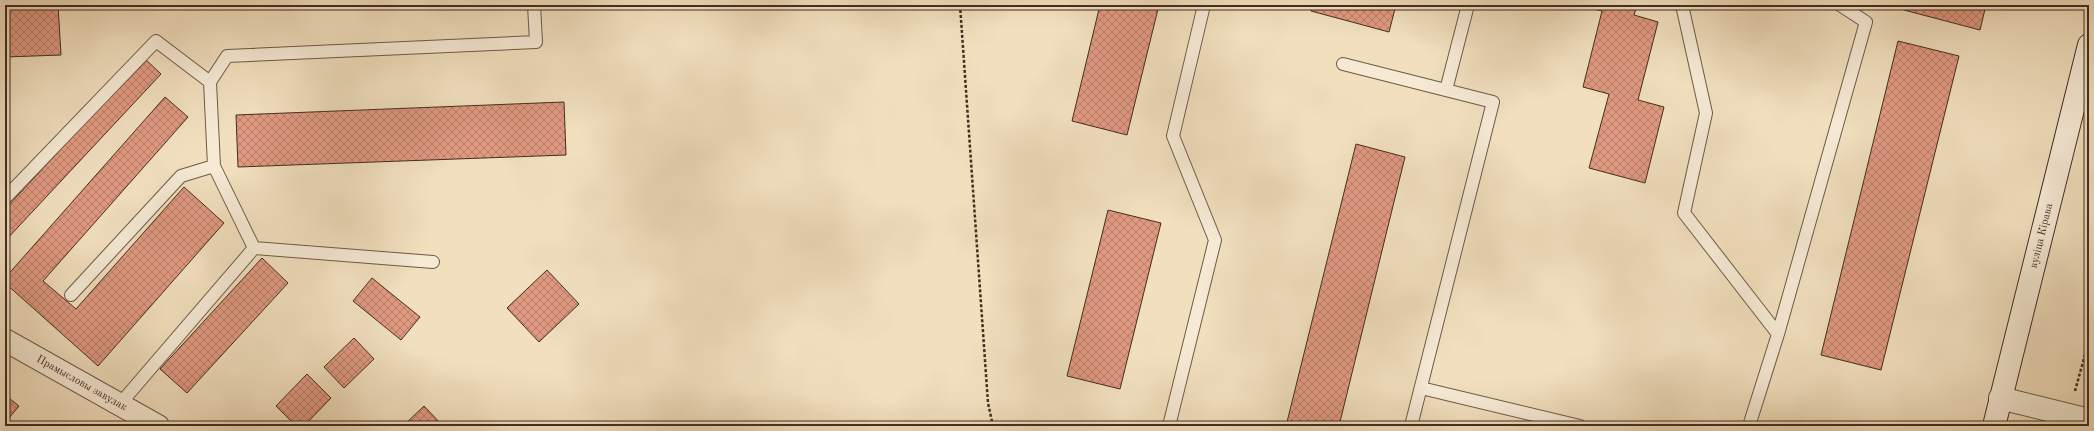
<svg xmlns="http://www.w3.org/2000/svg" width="2094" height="431" viewBox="0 0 2094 431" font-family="'Old Standard TT',serif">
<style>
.building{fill:url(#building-cross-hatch);stroke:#432d1e}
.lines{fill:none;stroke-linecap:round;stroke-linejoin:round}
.service-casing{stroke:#6e5a46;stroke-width:14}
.minor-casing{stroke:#6e5a46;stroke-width:24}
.secondary-casing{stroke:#432d1e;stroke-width:24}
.path{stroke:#432d1e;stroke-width:2.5;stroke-dasharray:3 2;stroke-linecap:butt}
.service{stroke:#f6ead5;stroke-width:12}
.minor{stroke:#f6ead5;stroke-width:22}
.secondary{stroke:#f6ead5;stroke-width:22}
.labels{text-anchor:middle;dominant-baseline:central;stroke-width:4;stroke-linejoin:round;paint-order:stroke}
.street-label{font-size:11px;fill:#432d1e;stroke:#f6ead5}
</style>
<defs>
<pattern id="building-cross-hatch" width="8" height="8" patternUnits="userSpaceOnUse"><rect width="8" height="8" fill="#e09981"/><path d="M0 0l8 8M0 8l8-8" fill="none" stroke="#b77d69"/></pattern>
</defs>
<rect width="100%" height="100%" fill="#f1dfbe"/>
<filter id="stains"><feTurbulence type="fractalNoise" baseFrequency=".005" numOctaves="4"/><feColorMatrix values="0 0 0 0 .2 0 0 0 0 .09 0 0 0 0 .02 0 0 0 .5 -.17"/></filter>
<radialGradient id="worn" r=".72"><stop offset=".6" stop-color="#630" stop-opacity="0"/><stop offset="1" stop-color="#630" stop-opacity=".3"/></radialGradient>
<!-- building -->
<path class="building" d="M5,5H58L61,55L5,57Z
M1100,5H1159L1127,135L1072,121Z
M1313,5H1396L1389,32L1311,11Z
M1577,5H1637L1634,15L1658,22L1638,100L1664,107L1645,183L1589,168L1609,94L1583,87L1602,11Z
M1905,5H1986L1980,30L1904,10Z
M1898,41L1959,56L1881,370L1821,355Z
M145,59L161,74L5,241V209Z
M165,97L188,117L43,281L76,309L184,187L224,223L98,366L5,283V278Z
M564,102L566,155L238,167L236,115Z
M1356,144L1405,157L1339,426H1286Z
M1108,210L1161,223L1120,389L1067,376Z
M262,258L288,283L187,393L160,369Z
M547,270L579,304L539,342L507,308Z
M372,278L420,317L401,340L353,301Z
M354,338L374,359L344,388L324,367Z
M307,374L331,398L304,426H296L276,406Z
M5,395L19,406L5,423Z
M424,406L443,426H403Z"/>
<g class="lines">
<!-- service casing -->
<g class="service-casing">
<path id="service" d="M1682,5L1706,113L1684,213L1778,334
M1343,64L1493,102L1411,426
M1446,90L1468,5
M5,198L156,41L210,82L227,56L536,42L534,5
M254,248L433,262
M71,295L181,176L214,166
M1421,388L1580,426
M120,404L254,248L214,166L210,82
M1169,426L1215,240L1173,136L1204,5
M1749,426L1778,334L1866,22L1840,5"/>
</g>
<!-- minor casing -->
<g class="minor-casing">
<g id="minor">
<path id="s1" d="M5,340L158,426"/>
<path d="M2000,398L2089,420"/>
</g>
</g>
<!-- secondary casing -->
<g class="secondary-casing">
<g id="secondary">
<path id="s2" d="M1994,426L2089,45"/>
</g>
</g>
<!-- path -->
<path class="path" d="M960,5L988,403L993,426
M2075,391L2089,340"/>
<!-- service -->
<use href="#service" class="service"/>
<!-- minor -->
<use href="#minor" class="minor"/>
<!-- secondary -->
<use href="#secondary" class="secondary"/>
</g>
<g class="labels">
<!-- street labels -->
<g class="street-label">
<text stroke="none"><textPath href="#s2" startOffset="196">вуліца Кірава</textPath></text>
<text stroke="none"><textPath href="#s1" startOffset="88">Прамысловы завулак</textPath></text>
</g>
</g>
<!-- margin -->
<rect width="2094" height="431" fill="none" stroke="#f1dfbe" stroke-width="20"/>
<rect x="6" y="6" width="2082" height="419" fill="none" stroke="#432d1e" stroke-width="2"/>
<rect x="10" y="10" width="2074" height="411" fill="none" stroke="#432d1e"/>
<rect width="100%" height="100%" filter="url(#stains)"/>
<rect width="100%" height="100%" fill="url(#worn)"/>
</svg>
